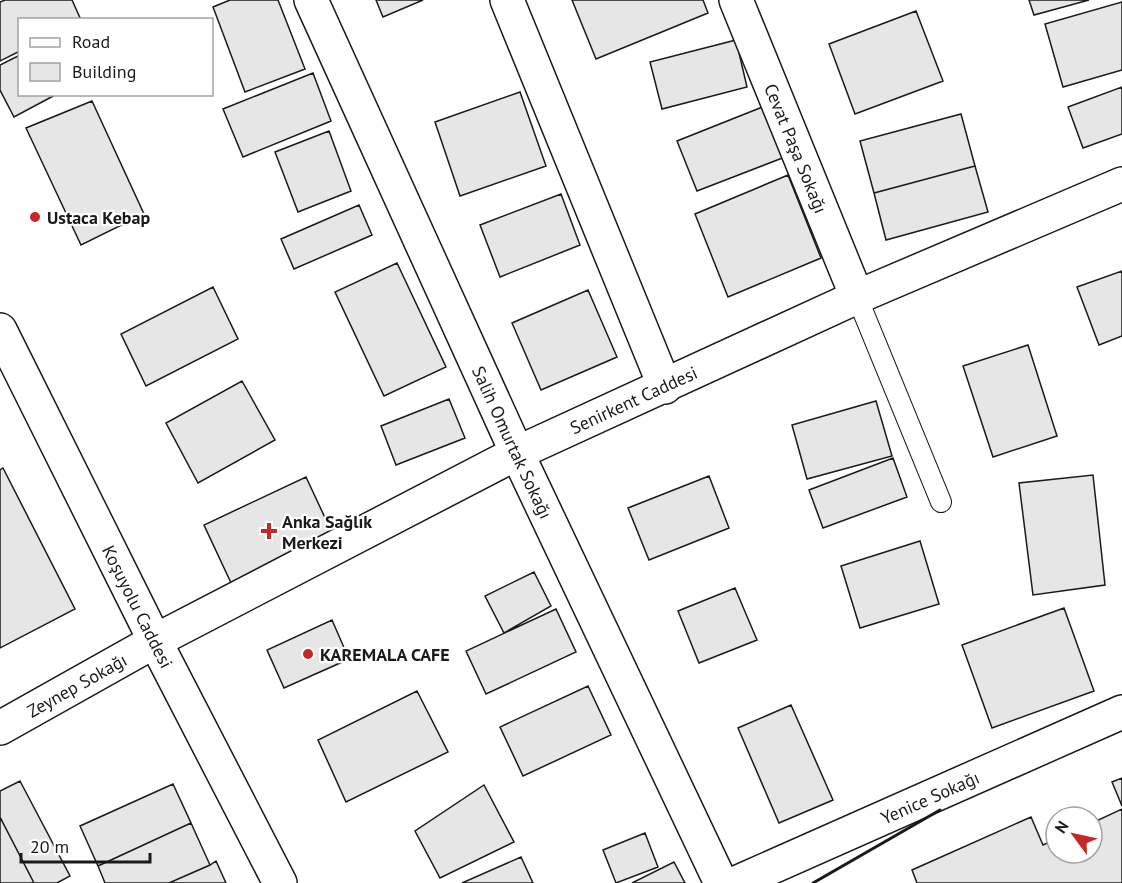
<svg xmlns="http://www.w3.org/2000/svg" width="1122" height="883" viewBox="0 0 1122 883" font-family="'PT Sans',sans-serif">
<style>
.building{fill:#e6e6e6;stroke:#1a1a1a;stroke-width:1.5}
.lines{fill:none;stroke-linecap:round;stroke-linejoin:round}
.lane-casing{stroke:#1a1a1a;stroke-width:22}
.street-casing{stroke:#1a1a1a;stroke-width:36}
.secondary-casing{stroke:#1a1a1a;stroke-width:36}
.lane{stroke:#fff;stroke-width:20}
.street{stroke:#fff;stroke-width:33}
.secondary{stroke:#fff;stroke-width:33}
.wall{stroke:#1a1a1a;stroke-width:3}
.poi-dot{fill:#c62828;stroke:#fff;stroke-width:2}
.labels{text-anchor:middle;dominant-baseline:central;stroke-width:4.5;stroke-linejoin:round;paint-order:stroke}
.street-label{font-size:18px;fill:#1a1a1a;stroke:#fff}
.poi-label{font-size:18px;font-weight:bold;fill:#1a1a1a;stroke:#fff;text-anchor:start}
</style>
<rect width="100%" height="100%" fill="#fff"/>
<!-- building -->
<path class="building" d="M5,0H72L81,20H20V51L0,61V2Z
M230,0H278L305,69L245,92L213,7Z
M376,0H423L383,17Z
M572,0H703L708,13L596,59Z
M1029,0H1089L1034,15Z
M1122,2V70L1063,87L1045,24Z
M916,11L943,81L855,114L829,44Z
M736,40L747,87L662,109L650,62Z
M20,55V94H57L14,117L0,90V65Z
M313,73L331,121L243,157L223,109Z
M1122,87V134L1083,148L1068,107Z
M520,92L546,166L460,196L435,122Z
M92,101L144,214L81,245L26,128Z
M765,106L785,157L697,191L677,141Z
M961,114L975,166L874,193L860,141Z
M329,131L351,191L298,212L275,152Z
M975,166L988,212L886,240L874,193Z
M788,175L821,258L728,297L695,214Z
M561,194L580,245L500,277L480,225Z
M359,205L372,235L294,269L281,239Z
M397,263L446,367L384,396L335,292Z
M1122,271V336L1099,345L1077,287Z
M213,287L238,339L146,386L121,334Z
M588,290L617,357L541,390L512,323Z
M1028,345L1057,436L993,457L963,366Z
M242,381L275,440L198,483L166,423Z
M449,399L465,438L396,465L381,426Z
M876,401L892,456L807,479L792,425Z
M893,458L907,497L823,528L809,490Z
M3,468L75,609L0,648V470Z
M1093,475L1105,585L1033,595L1019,483Z
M709,476L729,528L649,560L628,508Z
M306,477L334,537L232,585L204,525Z
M920,541L939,604L860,628L841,566Z
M534,572L551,606L504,633L485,596Z
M735,588L757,640L699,663L678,611Z
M1064,608L1094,691L992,728L962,645Z
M556,609L576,652L486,694L466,651Z
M332,620L349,659L284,688L267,650Z
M588,686L611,735L523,776L500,727Z
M417,691L448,752L346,802L318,740Z
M791,705L833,800L779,823L738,728Z
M1122,778V806L1112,782Z
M20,781L70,876L57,883H34L0,817V791Z
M173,784L191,823L98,866L80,826Z
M484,785L514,842L440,878L415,831Z
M1122,809V883H917L912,870L1031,817L1043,845L1056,839V853H1092V823Z
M0,817L34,883H0Z
M191,823L210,865L169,883H105L98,866Z
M645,833L658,867L616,883L603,850Z
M521,857L533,883H462Z
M216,861L226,883H169L210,865Z
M674,862L685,883H632Z"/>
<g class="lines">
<!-- lane casing -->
<g class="lane-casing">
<path id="lane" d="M857,297L941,502"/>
</g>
<!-- street casing -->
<g class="street-casing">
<g id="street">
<path id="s1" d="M311,0L517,453L721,883"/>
<path d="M507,0L665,387"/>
<path id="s2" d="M736,0L857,297"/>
<path id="s3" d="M0,728L155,641"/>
<path id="s4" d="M736,883L1122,712"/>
</g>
</g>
<!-- secondary casing -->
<g class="secondary-casing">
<g id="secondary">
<path id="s5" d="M0,330L155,641L280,883"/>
<path id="s6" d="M155,641L517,453L857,297L1122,184"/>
</g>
</g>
<!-- lane -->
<use href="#lane" class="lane"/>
<!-- street -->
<use href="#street" class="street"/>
<!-- secondary -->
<use href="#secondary" class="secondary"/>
<!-- wall -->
<path class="wall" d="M813,883L940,810"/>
</g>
<!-- markers -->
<g class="poi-dot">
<circle cx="35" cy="217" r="6"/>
<path d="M266 522h6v6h6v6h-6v6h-6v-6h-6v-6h6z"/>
<circle cx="308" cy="654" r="6"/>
</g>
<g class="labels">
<!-- street labels -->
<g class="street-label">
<text stroke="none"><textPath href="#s2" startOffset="160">Cevat Paşa Sokağı</textPath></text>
<text stroke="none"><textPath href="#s6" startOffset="536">Senirkent Caddesi</textPath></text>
<text stroke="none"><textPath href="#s1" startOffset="486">Salih Omurtak Sokağı</textPath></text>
<text stroke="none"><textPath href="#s5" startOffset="309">Koşuyolu Caddesi</textPath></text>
<text stroke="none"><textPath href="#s3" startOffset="88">Zeynep Sokağı</textPath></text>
<text stroke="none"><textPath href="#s4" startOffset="212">Yenice Sokağı</textPath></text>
</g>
<!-- poi labels -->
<g class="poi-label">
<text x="47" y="217">Ustaca Kebap</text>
<text x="282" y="521">Anka Sağlık<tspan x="282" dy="21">Merkezi</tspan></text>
<text x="320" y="654">KAREMALA CAFE</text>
</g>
</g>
<!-- legend -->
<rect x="18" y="18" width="195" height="78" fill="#ffffff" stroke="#a3a3a3" stroke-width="1.5"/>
<rect x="30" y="38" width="30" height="9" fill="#ffffff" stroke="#a3a3a3" stroke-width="1.5"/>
<text x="72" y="48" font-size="18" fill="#1a1a1a">Road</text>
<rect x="30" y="63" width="30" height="18" fill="#e6e6e6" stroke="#a3a3a3" stroke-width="1.5"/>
<text x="72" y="78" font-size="18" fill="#1a1a1a">Building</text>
<!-- north arrow -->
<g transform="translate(1074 835) rotate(303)"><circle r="28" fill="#ffffff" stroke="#a3a3a3" stroke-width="1.5"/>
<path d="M0-4.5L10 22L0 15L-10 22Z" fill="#c62828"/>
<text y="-9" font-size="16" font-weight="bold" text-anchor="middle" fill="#1a1a1a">N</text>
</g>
<!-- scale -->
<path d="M21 853v9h129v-9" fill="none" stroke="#1a1a1a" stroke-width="3"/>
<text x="30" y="853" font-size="18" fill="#1a1a1a" stroke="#ffffff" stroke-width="4.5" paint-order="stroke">20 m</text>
</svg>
